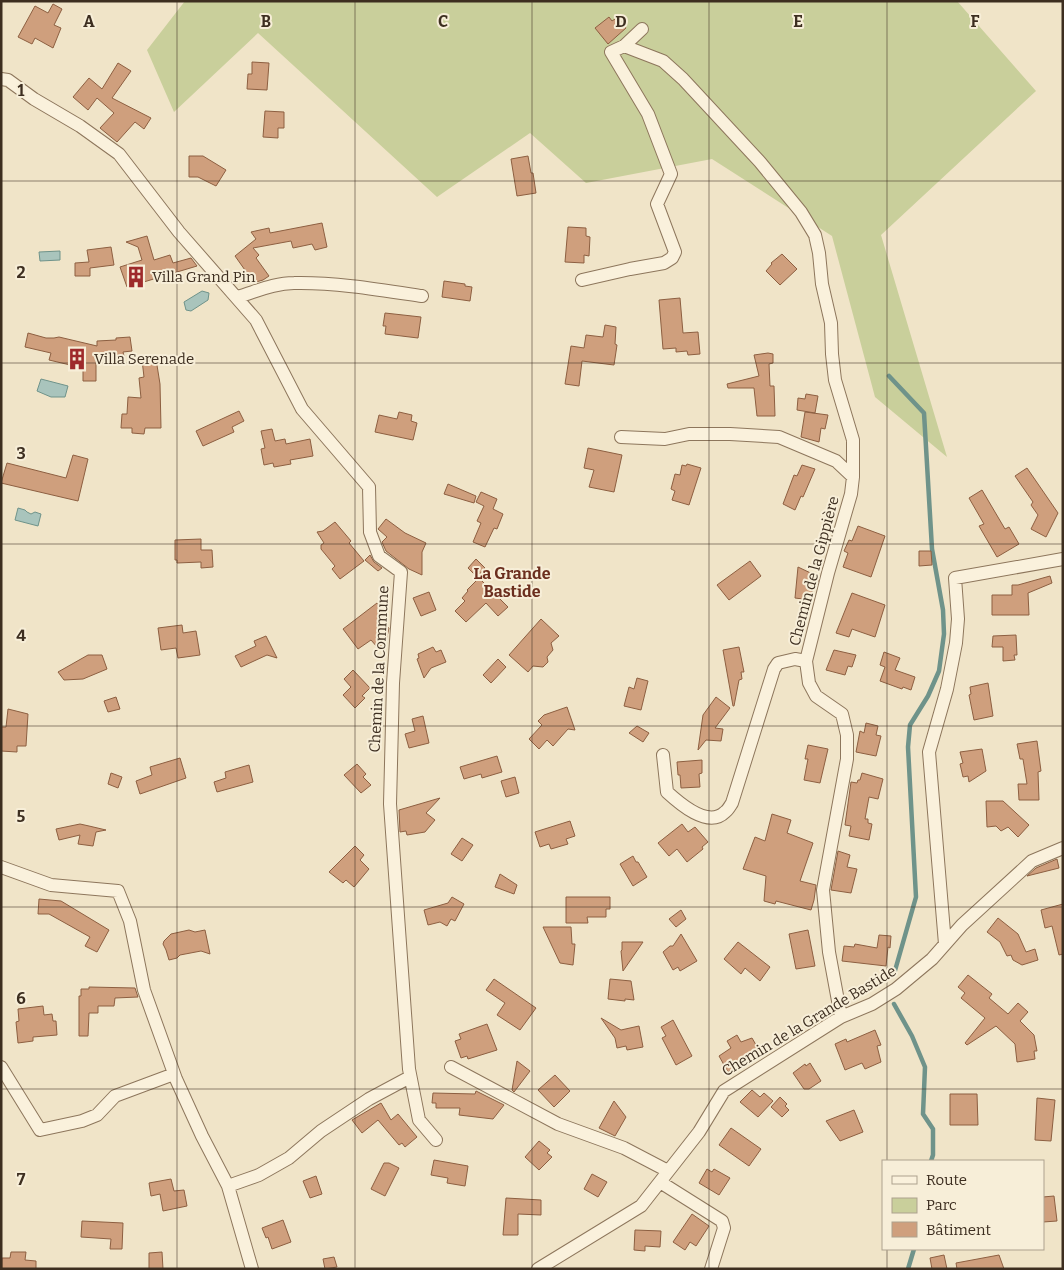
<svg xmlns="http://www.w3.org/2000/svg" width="1064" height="1270" viewBox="0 0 1064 1270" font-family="Bitter,serif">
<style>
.green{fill:#c9cf9b}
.water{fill:#a9c4bc;stroke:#6f938a}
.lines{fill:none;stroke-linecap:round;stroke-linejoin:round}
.stream{stroke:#6f938a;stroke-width:4.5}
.building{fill:#cf9f7d;stroke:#8d5f41}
.minor-casing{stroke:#8d765c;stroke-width:14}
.minor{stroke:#faf1dc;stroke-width:12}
.grid{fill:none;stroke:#3d2e20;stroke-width:1;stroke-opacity:0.55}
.labels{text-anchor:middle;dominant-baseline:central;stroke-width:4;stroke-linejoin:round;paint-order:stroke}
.poi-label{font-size:15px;fill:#3d2e20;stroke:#f7eed8;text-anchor:start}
.street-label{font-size:15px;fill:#3d2e20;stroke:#f7eed8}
.neighbourhood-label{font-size:16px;font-weight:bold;fill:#6b2e1e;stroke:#f7eed8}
.grid-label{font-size:16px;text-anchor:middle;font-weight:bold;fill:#3d2e20;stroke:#f7eed8;stroke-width:4;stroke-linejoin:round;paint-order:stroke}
</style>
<rect width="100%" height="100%" fill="#f0e4c8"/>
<!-- green -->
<path class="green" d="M185,1H957L1036,91L881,235L947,457L875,397L832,236L712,159L586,183L530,133L437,197L258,33L174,112L147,50Z"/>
<!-- water -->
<path class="water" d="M60,251V260L40,261L39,252Z
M202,291L209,293L208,300L191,311L186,310L184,302Z
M41,379L68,386L65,397H51L37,391Z
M18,508L25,510L27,512L31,514L35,512L41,514L38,526L15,520Z"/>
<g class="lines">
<!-- stream -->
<path class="stream" d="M889,376L924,413L932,549L943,610L944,634L939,671L928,696L910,725L908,747L916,897L894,974
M894,1004L912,1036L925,1067L923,1114L933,1129V1155L931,1161
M908,1269L914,1249"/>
</g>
<!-- building -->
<path class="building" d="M53,4L62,9L54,25L61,28L53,48L35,38L32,44L18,37L35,6L48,13Z
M609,17L612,21L618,17L626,28L608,44L595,28Z
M252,62L269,63L267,90L247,89L248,74H252Z
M118,63L131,71L112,98L151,118L144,129L135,122L117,142L100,128L114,113L97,98L88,110L73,97L89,78L102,89Z
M265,111L284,112V128H278V138L263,137Z
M189,156H203L226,170L216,186L198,177H189Z
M528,156L531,173H533L536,193L517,196L511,159Z
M322,223L327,247L315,250L312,244L293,248L291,241L253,248L259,255L256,258L269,276L263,280L256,282L252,280L235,256L256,239L251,232L269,228L270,233Z
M568,227L586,228V236L590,237L589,256L584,255V263L565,262Z
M147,236L154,260L170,255L173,263L191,258L197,266L127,287L120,267L142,260L138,247L126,242Z
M111,247L114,265L90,268V276H75V263L89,262L87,250Z
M782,254L797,269L780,285L766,271L772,264L771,263Z
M444,281L465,284V286L472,287L470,301L442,297Z
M680,298L683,333L698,332L700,354L688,355L687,351L676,352V348L663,349L659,300Z
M385,313L421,317L418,338L385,334L386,326H383Z
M605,325L616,327L615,344L617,345L614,365L582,361L579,386L565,384L571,346L584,348L586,335L603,337Z
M28,333L46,338H54L59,337L97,346V341L116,340V338L130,337L132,351L123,352L124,356L96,357V381H83V368L49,360L51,353L25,347Z
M768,353L773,354V363L769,364L770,386H774L775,416H757L754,388H728L727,384L759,376L754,355Z
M156,359L160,384L161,428H145L144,434L132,433V428H121L122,414H127L128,397L141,398L139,378L144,377L142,360Z
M806,394L818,396L815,413L797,410L798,398L805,399Z
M239,411L244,421L232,427L234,432L203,446L196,431Z
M399,412L412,415L411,421L417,423L413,440L375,432L379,415L397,419Z
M805,412L828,415L825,429L821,428L819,442L801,437Z
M272,429L275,441L285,439L286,444L310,439L313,456L290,460L291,464L274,467L273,463L264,465L261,449L265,448L261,431Z
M588,448L622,455L614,492L589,487L594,470L584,468Z
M73,455L88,459L78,501L1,483L7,463L66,478Z
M687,464L701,468L689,505L672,500L675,491L671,489L675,474L680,475L682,465L686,466Z
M802,465L815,469L803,497L801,496L795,510L783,504L794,475L797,476Z
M1027,468L1058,513L1046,537L1031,529L1038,515L1031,505L1033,502L1015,476Z
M448,484L476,496L474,503L444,494Z
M982,490L1005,529L1009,527L1019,544L997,557L979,526L984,524L969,498Z
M481,492L497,499L493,509L503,514L497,529L494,528L485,547L473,542L481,523L477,521L484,506L476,502Z
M386,519L405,533L426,543L422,552V575L409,569L386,551L382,542L387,537L378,529Z
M335,522L351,541L349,543L364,561L340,579L332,569L335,566L321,549V545L324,543L317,532L323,531Z
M858,526L885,536L871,577L843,567L848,553L844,551L849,540L852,541Z
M201,539V550H212L213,567L201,568V562L177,563V560H175V540Z
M919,551H931L932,565L919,566Z
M370,555L374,562L382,568L378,571L365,560Z
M476,559L485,568L477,577L468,568Z
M750,561L761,576L729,600L717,585Z
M798,567L819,577L817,585L813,584L811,600L795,598Z
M1050,576L1052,583L1028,593L1029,615H992V595H1012V585H1018Z
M479,578L508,607L498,616L486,603L466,622L455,611L465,601L462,598L468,591L467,590Z
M429,592L436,610L421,616L413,598Z
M852,593L885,605L875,637L852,629L849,637L836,633Z
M377,603L386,616L380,621L389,628L386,641L378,648L371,640L358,649L343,629Z
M541,619L559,636L551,643L553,650L547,657L548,662L543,667L533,666L528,672L509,655Z
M182,625L183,633L196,631L200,655L178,658L176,648L161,650L158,628Z
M1016,635L1017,655H1014L1015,660L1003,661V647H992L993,636Z
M266,636L277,658L267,655L241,667L235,656L256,646L254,641Z
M433,647L436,652L441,650L446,662L431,668L424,678L417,659L419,658L418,654Z
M739,647L744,672H741L742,679L739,680L734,706H733L723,650Z
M834,650L856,655L852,667L848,666L845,675L826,670Z
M884,652L900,658L895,670L915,677L911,690L903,687L902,689L880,681L885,667L880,665Z
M88,655H102L107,669L83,679L64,680L58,672Z
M498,659L506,667L491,683L483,675Z
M353,670L370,688L362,696L365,698L355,708L343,695L351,687L344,679Z
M637,678L648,681L641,710L624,706L629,687L634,689Z
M988,683L993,716L974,720L969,695L971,694L970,687Z
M116,697L120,709L108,712L104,701Z
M716,697L730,708L715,728L723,729L721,741L706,740L698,750L703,715Z
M567,707L575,730L568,729L553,746L547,740L539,749L529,739L542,725L538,721L544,715Z
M8,709L28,714L26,746H17V752L1,751V727H6Z
M423,716L429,743L409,748L405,734L415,731L412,719Z
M866,723L878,726L876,735L881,736L876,756L856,752L860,731L864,733Z
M637,726L649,733L643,742L629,733Z
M1037,741L1041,771L1038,772L1039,800H1019L1018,784H1027L1023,759H1020L1017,744Z
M808,745L828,749L820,783L804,780L808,759H805Z
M982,749L986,771L969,782L968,776L963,777L960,764L963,763L960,752Z
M497,756L502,772L482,778L481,774L464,779L460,767Z
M180,758L186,778L140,794L136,781L152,775L150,767Z
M702,760V773L699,774L700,787L681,788L680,775H678L677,762Z
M357,764L366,774L363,777L371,785L361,793L344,775Z
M249,765L253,782L217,792L214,782L226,778L225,772Z
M111,773L122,777L118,788L108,784Z
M862,773L883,779L878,799L869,797L865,819H868V823L872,824L869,840L849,836L851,826L845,825L851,782L857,783L858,780H860Z
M515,777L519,793L506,797L501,781Z
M440,798L426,813L435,820L425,832L407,835L406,831L400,832L399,810Z
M986,801H1003L1029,825L1018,837L1008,827L1001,831L996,826L987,827Z
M772,814L791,820L787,833L813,843L800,881L816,885L814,900L811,910L776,901L775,904L764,901L766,876L743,869L755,837L765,841Z
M570,821L575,836L566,839L568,844L551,849L549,844L540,847L535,832Z
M80,824L89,826L106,830L96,832L93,846L78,844L80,835L59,840L56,829Z
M682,824L688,832L695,827L708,842L702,847L703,849L687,862L677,849L669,856L658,843Z
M462,838L473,845L462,861L451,854Z
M355,846L364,855L360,860L369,869L354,887L346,880L343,883L329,872Z
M838,851L850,855L847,867L857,869L851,893L831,890Z
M633,856L636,862H638L647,877L633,886L620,864Z
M1057,859L1059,868L1027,876L1036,868Z
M500,874L517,885L514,894L495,887Z
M452,897L464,904L455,921L451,919L447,926L440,922L428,925L424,910L448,903Z
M566,897H610V909H606V917H587L588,923H566Z
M39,899L61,901L109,930L97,952L85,946L90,937L49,914H38Z
M1063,904V954L1059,955L1052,926L1045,928L1041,910Z
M681,910L686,919L676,927L669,919Z
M998,918L1018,934L1026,952L1035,949L1038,960L1022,965L1013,960L1011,955L1007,956L1000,942L987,932Z
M543,927H571L572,944H575L573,965L560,963Z
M189,930L195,932L205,930L210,954L201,951L180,955L177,958L169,960L166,950L163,944L164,941L171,934Z
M808,930L815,966L796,969L789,934Z
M681,934L697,961L680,971L678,967L673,970L663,952L670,946H673Z
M879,935L891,936L890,948L888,947L886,966L842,961L844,946L854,947L855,944L877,948Z
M622,942H643L623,971L621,951L622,950Z
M738,942L770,967L760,981L745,968L741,974L724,959Z
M968,975L992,994L989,998L1008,1014L1018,1003L1028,1012L1020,1021L1034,1035L1037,1051H1034L1035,1059L1017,1062L1015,1044L996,1026L967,1045L965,1043L985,1018L961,998L965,993L958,987Z
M494,979L536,1008L520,1030L497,1015L505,1003L486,990Z
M610,979L631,981L634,1000L625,999V1001L608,999Z
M89,987L135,988L138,997L115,998L114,1006H98V1013H89L88,1036H79V996H81V989H89Z
M43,1006L44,1015L52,1014L53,1021H56L57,1035L33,1037V1041L18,1043L16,1022L19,1021L18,1009Z
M601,1018L621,1030L639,1026L643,1047L627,1050L626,1046L617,1048L615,1038Z
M673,1020L692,1056L676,1065L662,1038L666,1036L661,1027Z
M487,1024L497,1050L468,1059L467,1056L461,1058L455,1041L461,1039L459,1034Z
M875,1030L881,1045L877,1046L881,1062L865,1069L862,1063L845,1070L835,1044L846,1039L847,1042Z
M737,1035L741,1042L752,1038L759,1050L750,1056L751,1058L728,1072L719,1056L731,1048L727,1041Z
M517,1061L530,1071L514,1092L512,1090Z
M810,1063L821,1081L809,1089H804L793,1073L805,1064L806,1066Z
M555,1075L570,1091L554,1107L538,1090Z
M752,1090L760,1097L764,1093L773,1101L758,1117L740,1102Z
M476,1091L504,1105L493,1119L459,1115L460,1108H436V1103H432L433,1093L475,1094Z
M950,1094H977L978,1125H950Z
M780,1097L787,1104L785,1106L789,1110L782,1117L771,1107Z
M1037,1098L1055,1100L1051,1141L1035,1140Z
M614,1101L626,1117L615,1136L599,1128Z
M381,1103L391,1120L398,1114L417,1137L405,1147L402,1143L399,1145L378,1120L362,1133L352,1120Z
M854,1110L863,1132L840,1141L826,1121Z
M731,1128L761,1149L749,1166L719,1145Z
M539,1141L550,1150L547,1153L552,1157L539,1170L525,1157Z
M434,1160L468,1166L465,1186L447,1183L448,1178L431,1175Z
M384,1163H389L399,1168L385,1196L371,1189Z
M707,1169L712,1172L714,1169L730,1178L719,1195L699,1183Z
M592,1174L607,1182L598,1197L584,1189Z
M316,1176L322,1194L310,1198L303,1181Z
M171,1179L174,1191L184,1190L187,1206L163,1211L160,1194L151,1196L149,1183Z
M1054,1196L1057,1221L1043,1222V1197Z
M506,1198L541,1200V1215L518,1214V1235H503Z
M692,1214L709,1226L696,1246L690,1242L685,1250L673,1242Z
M283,1220L291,1242L272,1249L268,1237L266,1238L262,1228Z
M82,1221L123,1223L122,1249H110L111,1239L81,1237Z
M635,1230L661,1231L660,1247L645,1246V1251L634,1250Z
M11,1252H26L25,1260L36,1261V1269H2V1258H10Z
M162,1252L163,1269H149V1253Z
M944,1255L947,1269H932L930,1258Z
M999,1255L1004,1269H957L956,1263Z
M334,1257L337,1267L325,1269L323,1259Z"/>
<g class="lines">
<!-- minor casing -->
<g class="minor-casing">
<path id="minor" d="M624,46L663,61L683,79L760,162L801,212L815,235L819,253L822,284L831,323L832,354L835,380L853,440V477
M1,79L8,80L34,99L80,126L119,154L179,232L256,320L302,409L369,487L370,532L379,556L401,572L393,683L390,804L409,1069L419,1120L436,1140
M582,280L630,269L664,263L672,258L675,252L657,204L671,174L648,114L611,52L624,46L642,29
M237,297C255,292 274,283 294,283C334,282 382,290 422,296
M621,437L665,439L689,434H730L779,437L836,461L853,477L851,494L828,573L806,661L809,683L816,696L842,714L847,735V759L823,890L829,952L841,1017
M663,755L667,792C679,803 708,829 725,812C728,810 730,806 732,803L774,669L778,663L795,659L806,661
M1,867L51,885L118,891L130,921L144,990L176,1079L202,1136L228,1186L252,1269
M945,944L929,752L947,689L956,643L958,619L955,578L1063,559
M1,1067L40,1130L82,1121L97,1115L115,1096L174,1074
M451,1067L558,1124L624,1148L668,1171
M660,1182L722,1221L724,1228L711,1269
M228,1186L259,1175L289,1158L321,1131L369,1099L410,1077
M538,1269L641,1206L699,1132L724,1091L841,1017L872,1004L896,989L932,959L962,925L1032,861L1063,848"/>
</g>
<!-- minor -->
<use href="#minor" class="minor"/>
</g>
<!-- grid -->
<path class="grid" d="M177,1V1269M355,1V1269M532,1V1269M709,1V1269M887,1V1161M1,181H1063M1,363H1063M1,544H1063M1,726H1063M1,907H1063M1,1089H1063M887,1249V1269"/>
<!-- icons -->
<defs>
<g id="building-bare" transform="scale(1.725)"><path d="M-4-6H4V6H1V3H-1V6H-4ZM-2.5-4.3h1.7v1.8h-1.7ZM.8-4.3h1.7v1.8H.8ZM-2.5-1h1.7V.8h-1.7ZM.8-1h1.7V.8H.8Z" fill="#9e2a2b" stroke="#f7eed8" stroke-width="2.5" paint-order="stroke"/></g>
</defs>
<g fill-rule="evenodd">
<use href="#building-bare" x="136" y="277"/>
<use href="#building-bare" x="77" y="359"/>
</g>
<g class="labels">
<!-- poi labels -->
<g class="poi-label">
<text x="152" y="277">Villa Grand Pin</text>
<text x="94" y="359">Villa Serenade</text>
</g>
<!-- street labels -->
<g class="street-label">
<text transform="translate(814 571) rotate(-75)">Chemin de la Gippière</text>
<text transform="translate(379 669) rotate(-87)">Chemin de la Commune</text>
<text transform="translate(809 1021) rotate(-31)">Chemin de la Grande Bastide</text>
</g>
<!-- neighbourhood labels -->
<g class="neighbourhood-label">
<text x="512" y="573">La Grande<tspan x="512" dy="18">Bastide</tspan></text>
</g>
</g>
<g class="grid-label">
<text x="89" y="27">A</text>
<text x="266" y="27">B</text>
<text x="443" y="27">C</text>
<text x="621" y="27">D</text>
<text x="798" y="27">E</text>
<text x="975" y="27">F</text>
<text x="21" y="96">1</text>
<text x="21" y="278">2</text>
<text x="21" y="459">3</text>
<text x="21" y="641">4</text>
<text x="21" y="822">5</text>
<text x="21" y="1004">6</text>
<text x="21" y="1185">7</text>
</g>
<!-- border -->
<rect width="1064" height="1270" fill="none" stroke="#3d2e20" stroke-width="5"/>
<!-- legend -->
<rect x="882" y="1160" width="162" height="90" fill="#f7eed8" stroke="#ada18e"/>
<rect x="892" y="1176" width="25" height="8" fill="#faf1dc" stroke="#ada18e"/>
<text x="926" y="1185" font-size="15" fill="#3d2e20">Route</text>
<rect x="892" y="1198" width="25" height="15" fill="#c9cf9b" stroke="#ada18e"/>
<text x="926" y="1210" font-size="15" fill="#3d2e20">Parc</text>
<rect x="892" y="1222" width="25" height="15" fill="#cf9f7d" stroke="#ada18e"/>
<text x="926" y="1235" font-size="15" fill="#3d2e20">Bâtiment</text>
</svg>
